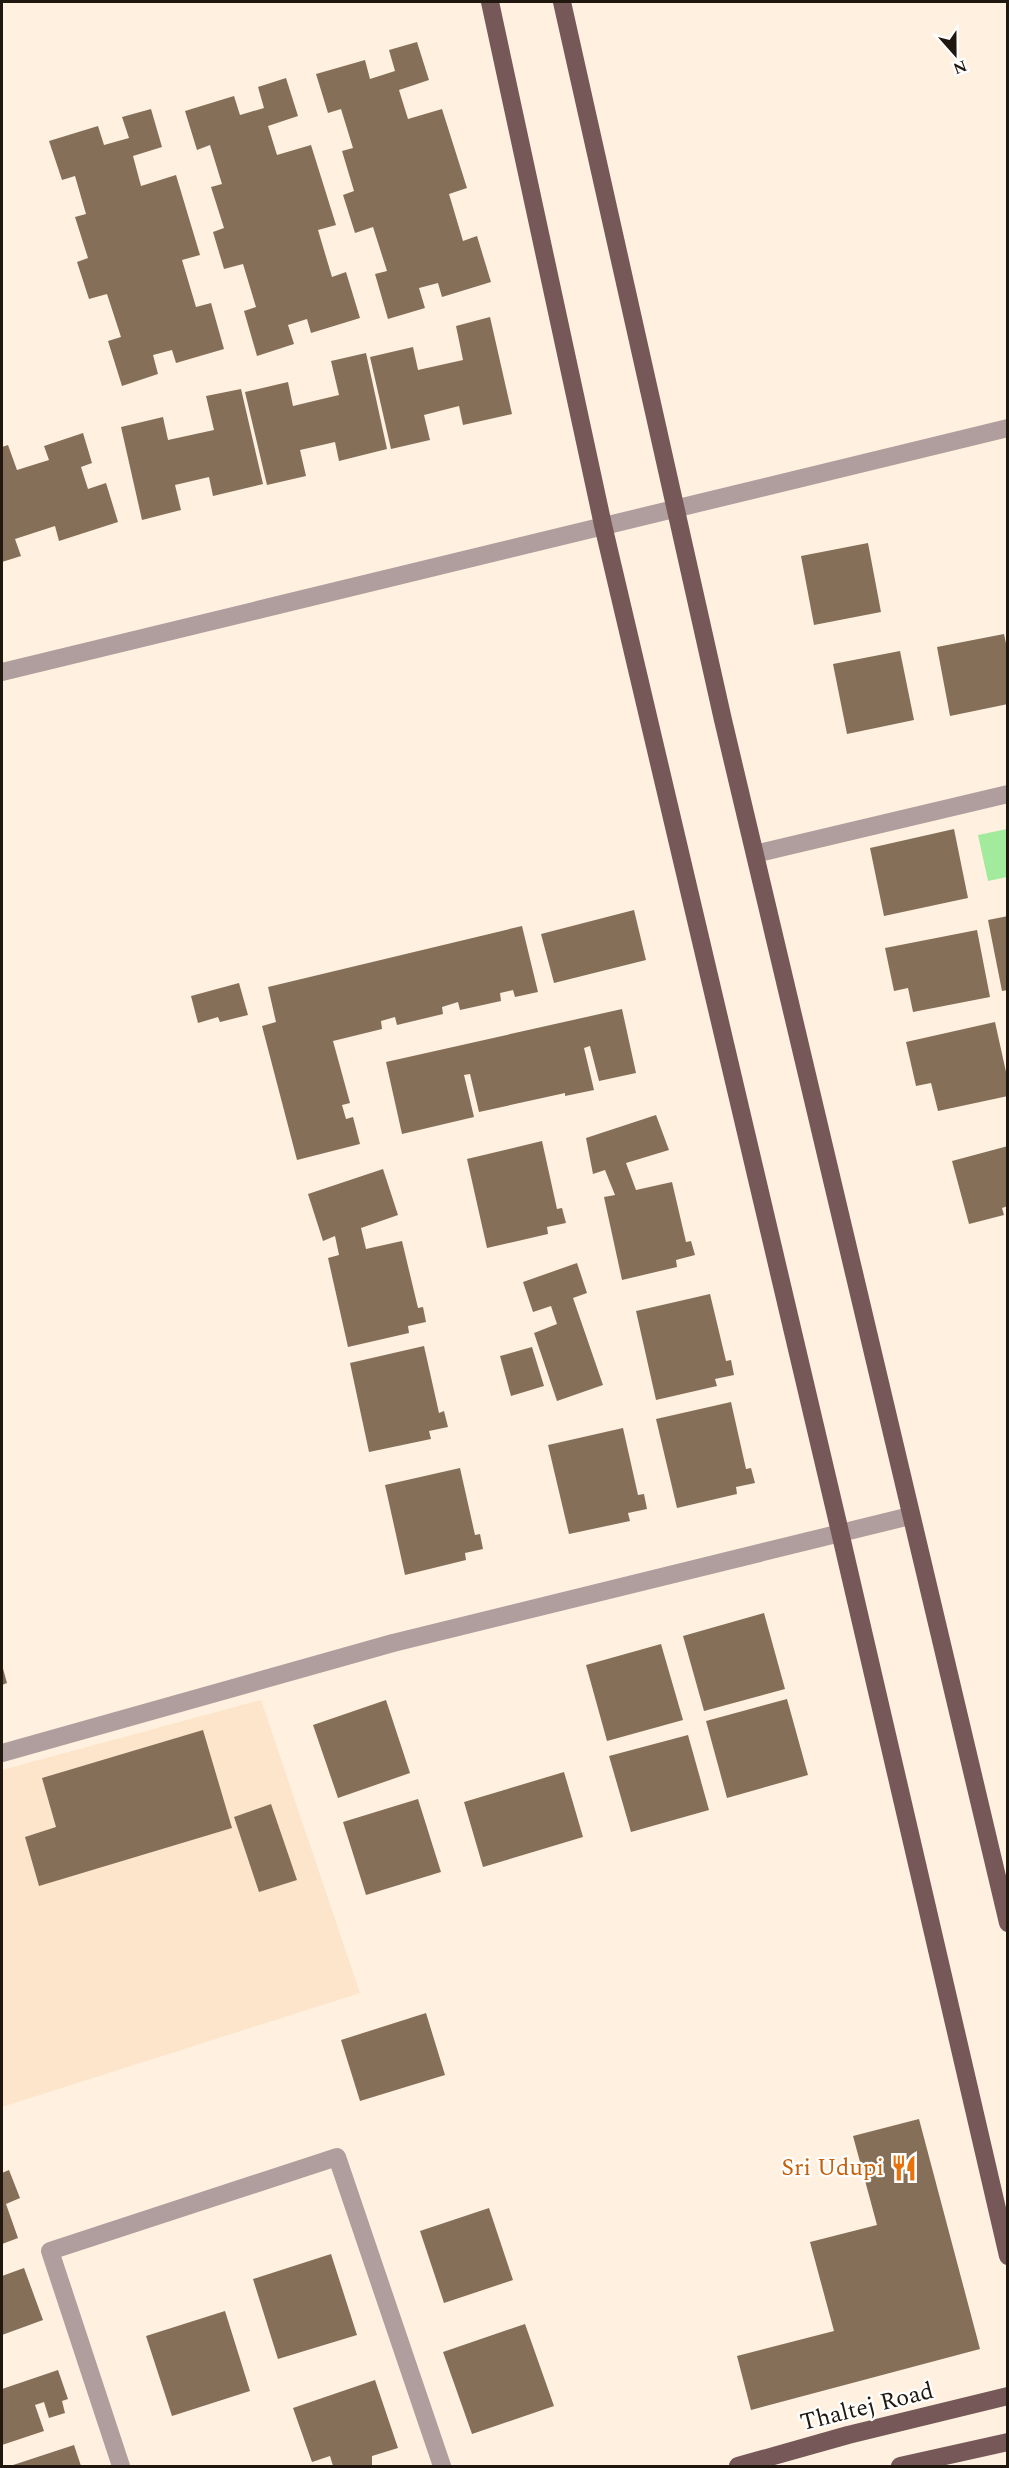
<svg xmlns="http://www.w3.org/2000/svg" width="1009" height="2468" viewBox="0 0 1009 2468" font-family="Spectral,serif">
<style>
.built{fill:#fce5ca}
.green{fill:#a2eb9d}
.building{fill:#856f58}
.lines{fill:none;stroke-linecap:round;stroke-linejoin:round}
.minor{stroke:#af9e9d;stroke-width:18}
.major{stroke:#755857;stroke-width:18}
.labels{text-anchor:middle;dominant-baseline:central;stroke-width:4.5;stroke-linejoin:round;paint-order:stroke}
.food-label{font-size:24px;fill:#c56008;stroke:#fff;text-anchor:end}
.street-label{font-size:24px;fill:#20180e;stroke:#fff}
</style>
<rect width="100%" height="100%" fill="#fff0e0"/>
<!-- built -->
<path class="built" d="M261,1700L360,1993L2,2107V1770Z"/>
<!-- green -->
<path class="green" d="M1007,829V877L988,881L978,835Z"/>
<!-- building -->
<path class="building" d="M417,42L429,80L399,90L408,119L442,109L467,188L449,194L463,241L477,236L491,282L442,297L438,283L419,288L425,308L388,319L375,274L387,271L373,227L355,233L343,195L354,191L342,151L353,148L341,109L328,113L316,74L365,60L370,79L395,71L389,50Z
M286,78L298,116L268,126L277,155L311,145L336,225L318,230L332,277L346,272L360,318L311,333L307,319L288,325L294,344L257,356L244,311L256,307L243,264L224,269L213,232L224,228L211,187L222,184L210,145L197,150L185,111L234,96L240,115L264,108L258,87Z
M151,109L162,147L133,156L141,186L176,175L200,255L182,260L196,307L211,303L224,349L176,363L172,350L153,355L158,374L122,386L108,341L121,337L107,294L89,299L77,262L88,258L75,217L86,214L75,176L62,180L49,141L98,126L104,145L129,138L122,117Z
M490,317L512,414L463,425L459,406L424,415L430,440L391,449L370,357L413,347L418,370L463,360L456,326Z
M366,353L387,449L339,461L335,442L300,450L306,476L267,485L245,392L288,382L293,406L339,395L331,361Z
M241,389L263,484L213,496L209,477L175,485L181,510L142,520L121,427L163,417L168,440L214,430L206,396Z
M83,433L92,463L81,467L88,489L106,483L118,522L59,541L55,526L15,539L21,556L2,562V447L8,445L17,470L49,460L44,446Z
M868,543L881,612L814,625L801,556Z
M1004,634L1008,653V704L950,716L937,647Z
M900,651L914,720L847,734L833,664Z
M954,829L968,898L884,916L870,848Z
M634,910L646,960L554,983L541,934Z
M1008,916V990L1002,991L988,920Z
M522,926L538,992L515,997L513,990L500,993L501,1001L460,1010L458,1002L442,1007L443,1014L397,1025L395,1017L381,1021L382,1029L333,1041L350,1103L342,1105L346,1119L353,1117L360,1144L297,1160L262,1026L276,1022L268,987Z
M977,930L990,997L913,1012L908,988L894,991L885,948Z
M239,983L248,1015L220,1022L218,1017L198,1023L191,996Z
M622,1009L636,1073L599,1081L590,1046L584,1048L594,1090L565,1096V1093L479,1112L470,1074L464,1075L474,1117L402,1134L386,1062Z
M995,1022L1008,1081V1096L938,1111L931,1083L916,1086L906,1042Z
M656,1115L669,1150L626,1163L636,1190L672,1182L686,1242L691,1241L695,1255L676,1260L677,1267L622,1280L604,1197L615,1195L605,1170L593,1174L586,1138Z
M542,1141L557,1209L562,1208L566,1223L547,1227L548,1234L487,1248L467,1159Z
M1008,1146V1206L1002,1208L1004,1215L969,1224L952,1161Z
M383,1169L398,1215L361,1228L366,1249L402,1241L418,1308L423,1307L426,1322L408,1326L409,1333L348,1347L328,1258L339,1255L335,1236L323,1241L308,1194Z
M577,1263L587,1293L573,1298L603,1385L557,1401L534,1333L557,1324L551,1306L533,1312L523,1282Z
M710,1294L726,1361L731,1360L734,1375L715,1379L717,1386L656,1400L636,1311Z
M424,1346L439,1413L444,1411L448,1427L429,1431L431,1439L369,1452L350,1363Z
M532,1347L544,1386L511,1396L500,1356Z
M731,1402L746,1469L751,1468L755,1483L736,1487L737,1494L677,1508L656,1419Z
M623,1428L638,1495L644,1494L647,1509L628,1513L630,1521L569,1534L548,1445Z
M460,1468L475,1535L480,1534L483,1549L465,1553L466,1560L405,1575L385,1485Z
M764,1613L785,1689L704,1711L683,1636Z
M661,1644L683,1720L607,1741L586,1665Z
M2,1665L7,1683L2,1685Z
M787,1699L808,1775L727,1798L706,1721Z
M386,1700L410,1773L338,1798L313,1725Z
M203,1730L232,1828L39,1886L25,1837L56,1827L42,1778Z
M688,1735L709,1810L631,1832L609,1756Z
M564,1772L583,1837L483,1867L464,1802Z
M418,1799L441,1872L366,1895L343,1822Z
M271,1804L297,1880L259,1892L234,1817Z
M426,2013L445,2075L360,2101L341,2040Z
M919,2119L980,2349L751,2410L737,2356L834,2331L810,2242L877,2225L853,2136Z
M9,2170L20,2198L6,2204L18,2238L2,2244V2173Z
M489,2208L513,2280L444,2303L420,2231Z
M331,2254L357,2335L278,2359L253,2279Z
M24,2268L43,2320L2,2335V2276Z
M225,2311L250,2391L172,2416L146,2336Z
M525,2324L554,2406L472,2434L443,2352Z
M58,2370L68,2399L62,2401L65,2413L49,2418L44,2402L35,2405L44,2431L2,2445V2389Z
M375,2380L398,2448L372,2456V2466H333L330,2456L312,2462L293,2408Z
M74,2445L81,2466H10Z"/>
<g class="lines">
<!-- minor -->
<path class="minor" d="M2,672L1008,428
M755,854L1008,794
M2,1753L393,1643L910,1516
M121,2466L50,2251L337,2157L442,2466"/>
<!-- major -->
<path class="major" d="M490,2L603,525L840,1532L1008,2256
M562,2L723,720L1008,1923
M738,2466L848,2435L1008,2396
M900,2466L1008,2442"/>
</g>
<!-- icons -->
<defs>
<g id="restaurant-bare" transform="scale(2.07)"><path d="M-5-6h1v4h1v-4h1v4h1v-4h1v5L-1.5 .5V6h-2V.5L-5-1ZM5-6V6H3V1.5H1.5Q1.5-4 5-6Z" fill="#e8710a" stroke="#fff" stroke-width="2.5" paint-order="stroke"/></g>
</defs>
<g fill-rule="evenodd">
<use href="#restaurant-bare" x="904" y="2168"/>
</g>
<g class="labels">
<!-- food labels -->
<g class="food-label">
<text x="884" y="2168">Sri Udupi</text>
</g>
<!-- street labels -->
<g class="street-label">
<text transform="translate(867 2407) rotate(-14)">Thaltej Road</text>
</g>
</g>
<!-- border -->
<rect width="1009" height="2468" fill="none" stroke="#20180e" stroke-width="6"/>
<!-- north arrow -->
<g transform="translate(955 54) rotate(159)" stroke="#ffffff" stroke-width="4.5" paint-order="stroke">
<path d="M0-4.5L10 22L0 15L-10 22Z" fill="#20180e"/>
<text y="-9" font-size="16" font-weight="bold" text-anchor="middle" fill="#20180e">N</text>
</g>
</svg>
